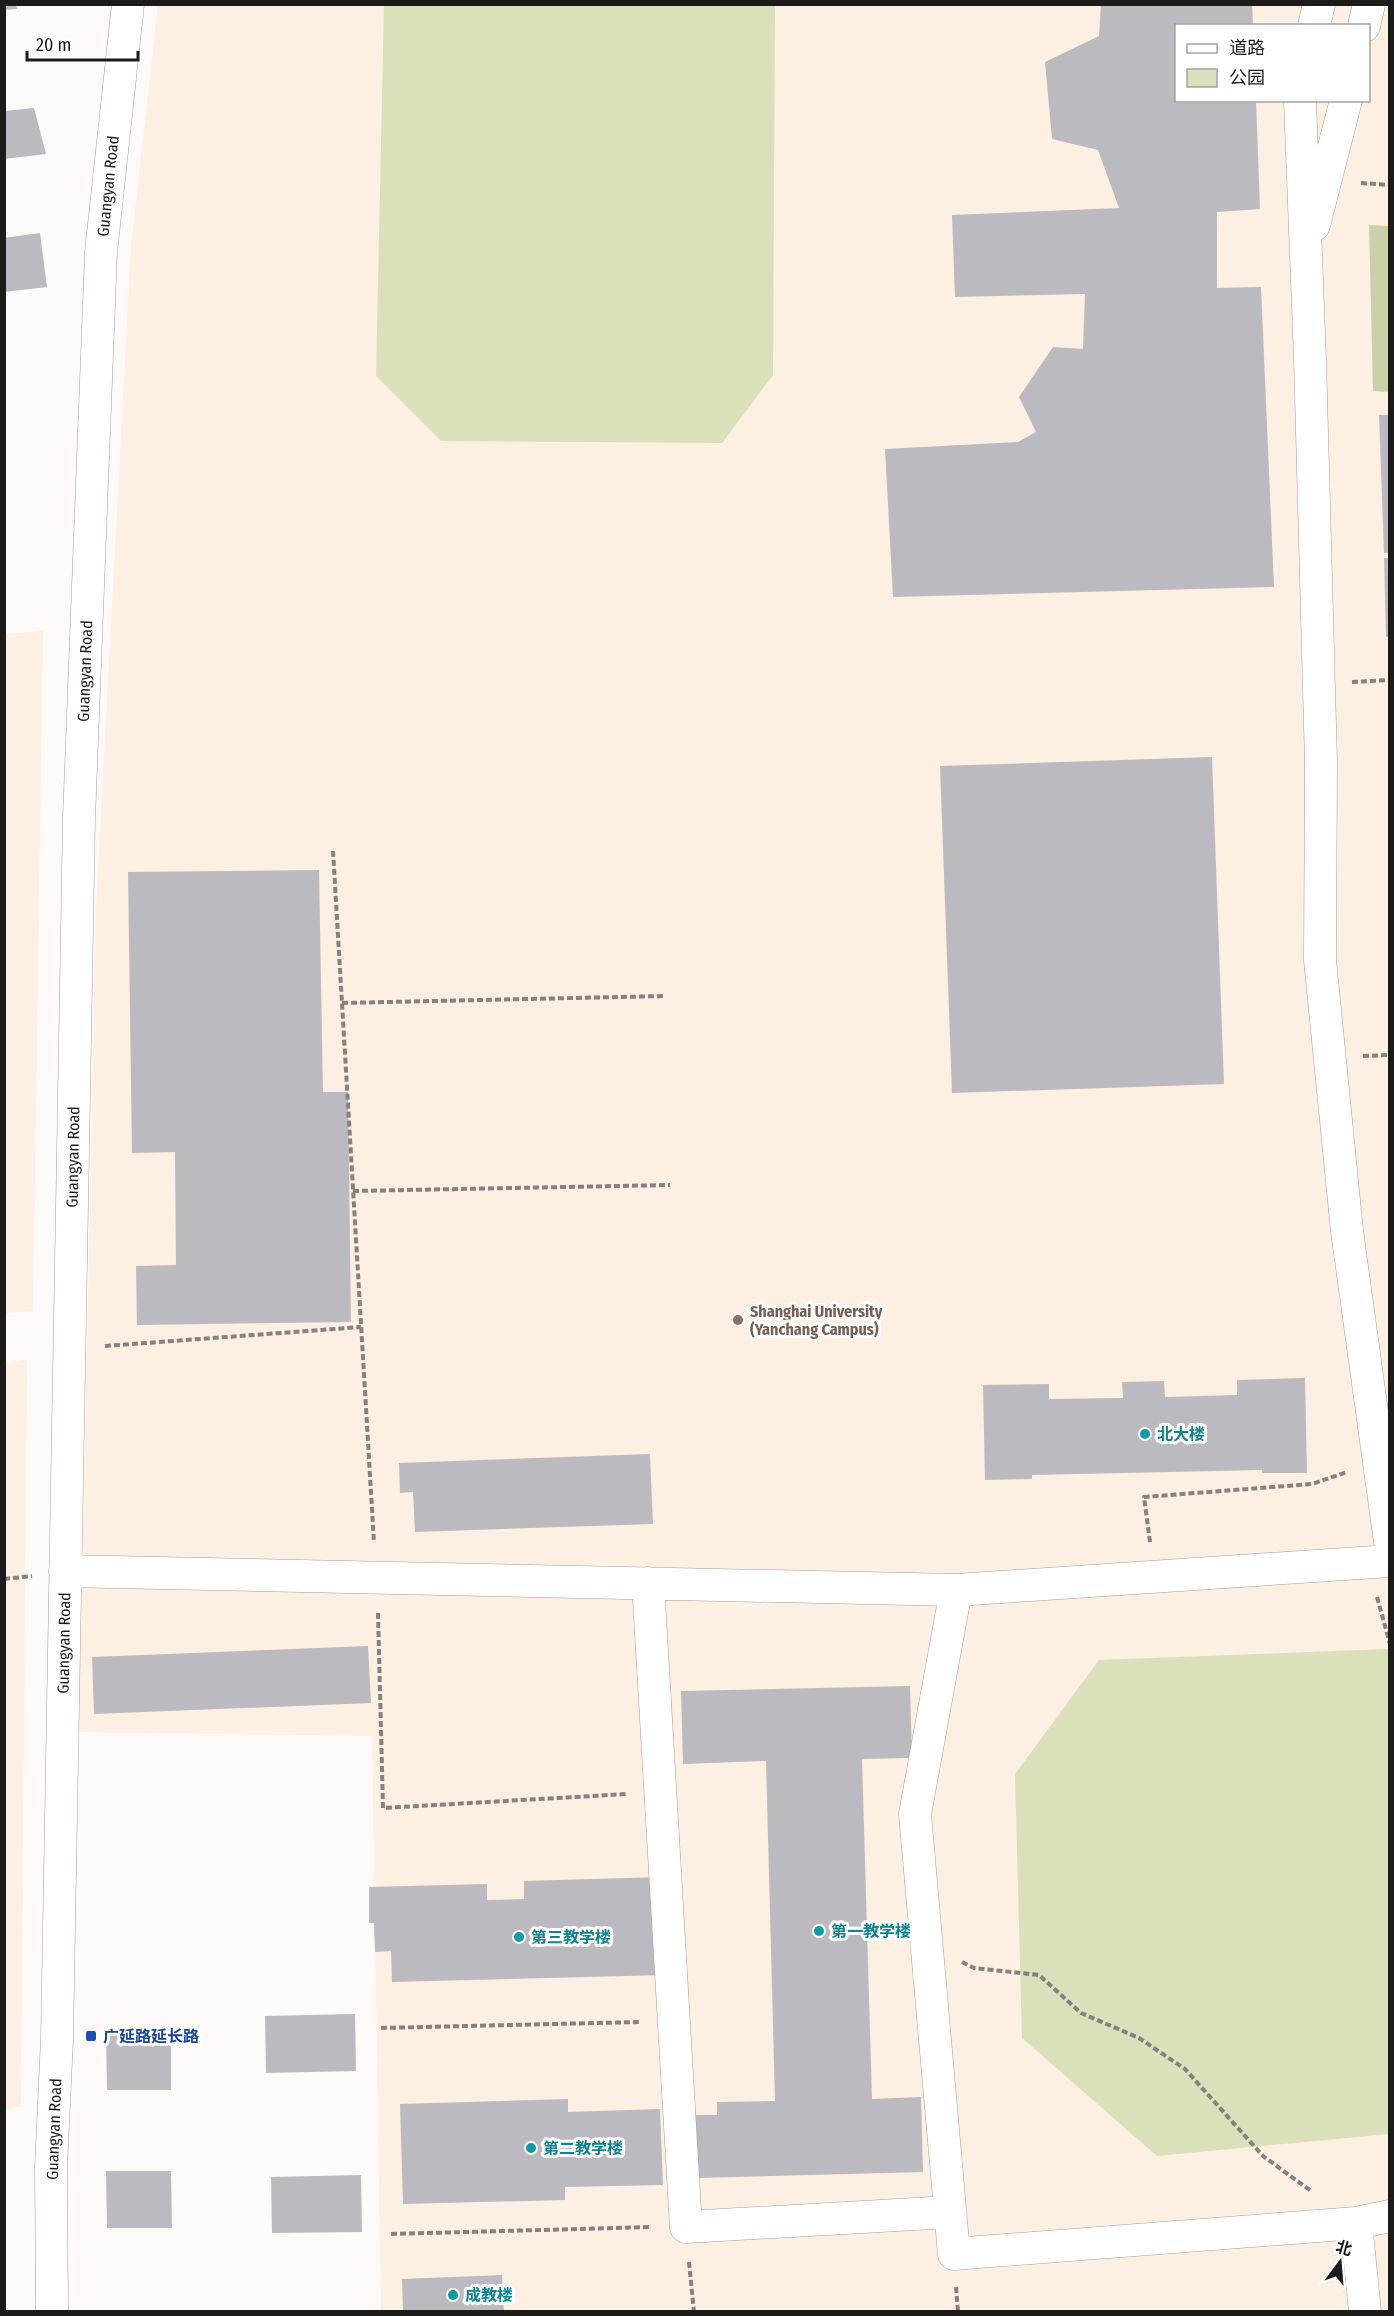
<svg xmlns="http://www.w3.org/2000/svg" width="1394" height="2316" viewBox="0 0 1394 2316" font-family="'Fira Sans Condensed','Noto Sans SC',sans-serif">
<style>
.education{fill:#fdefe1;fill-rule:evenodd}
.green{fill:#dae0b9}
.forest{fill:#cad0a7}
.building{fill:#babac0}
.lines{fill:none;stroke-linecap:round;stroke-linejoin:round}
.street-casing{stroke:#a39e9b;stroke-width:33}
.path{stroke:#848180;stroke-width:4;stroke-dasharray:6 3;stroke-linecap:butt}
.street{stroke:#fff;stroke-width:32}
.education-dot{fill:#8d6e63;stroke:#fff;stroke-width:2}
.culture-dot{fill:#0f9aa8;stroke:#fff;stroke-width:2}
.transit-dot{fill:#1a4fb4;stroke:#fff;stroke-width:2}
.labels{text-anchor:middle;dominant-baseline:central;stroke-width:6;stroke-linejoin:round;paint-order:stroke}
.street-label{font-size:16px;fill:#1d1b1a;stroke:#fff}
.education-label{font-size:16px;font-weight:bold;fill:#785e54;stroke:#fff;text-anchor:start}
.culture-label{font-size:16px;font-weight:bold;fill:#0d838f;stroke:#fff;text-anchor:start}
.transit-label{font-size:16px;font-weight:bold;fill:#164399;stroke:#fff;text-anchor:start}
</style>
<rect width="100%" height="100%" fill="#fefaf9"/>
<!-- education -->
<path class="education" d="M158,5H1389V2311H381L372,1736L79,1732L96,908L131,246ZM1176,26H1368V100H1176Z
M43,631L33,1311L5,1313V634Z
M27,1360L21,2107L5,2109L4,1363Z"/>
<!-- green -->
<path class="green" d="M384,5H775L773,375L722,443L441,441L376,376Z
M1389,1649V2134L1157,2156L1022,2038L1015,1774L1099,1660Z"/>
<!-- forest -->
<path class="forest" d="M1369,225L1389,226V392L1373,391Z"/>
<!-- building -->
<path class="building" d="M4,4H16L17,9L4,10Z
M1101,4H1252L1253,26H1176V100H1256L1260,209L1217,212V288L1261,287L1274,587L893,597L885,449L1018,442L1036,432L1019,397L1053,347L1083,349L1085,294L955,297L952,215L1119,208L1098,150L1052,139L1045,62L1099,36Z
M34,108L46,154L4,159V111Z
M40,233L47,287L4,292V238Z
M1379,415H1390V553H1384Z
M1384,558H1390V637H1386Z
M1212,757L1224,1084L952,1093L940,766Z
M319,870L323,1092H348L351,1322L137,1325L136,1266L176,1265L175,1152L132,1153L128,872Z
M1305,1378L1307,1473H1262V1470L1032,1475V1479L985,1480L983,1385L1049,1384V1399L1123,1398L1122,1382L1164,1381L1165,1397L1237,1395V1380Z
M650,1454L653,1524L415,1532L413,1492L400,1493L399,1463Z
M368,1646L371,1703L94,1714L92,1657Z
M910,1686L912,1758L862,1759L872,2099L921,2097L923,2172L696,2178L694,2115H717V2102L775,2101L766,1761L683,1764L681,1691Z
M662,1877L665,1975L392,1982L391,1951L375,1952L374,1923H369V1887L487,1884V1900L524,1899V1881Z
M355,2014L356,2071L266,2073L265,2016Z
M106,2033H171V2090H107Z
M568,2099V2112L660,2109L663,2185L565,2187V2200L403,2204L400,2104Z
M106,2171H171L172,2228H107Z
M361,2175L362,2232L272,2233L271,2177Z
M502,2275L504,2312H403L402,2279Z"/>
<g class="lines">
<!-- street casing -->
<g class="street-casing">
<path id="street" d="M1314,26L1319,4
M1364,26L1369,4
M1300,100L1310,359L1321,762L1320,960L1347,1231L1390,1542
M1314,225L1346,100
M65,1571L956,1590
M648,1583L686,2227L950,2212
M1356,2223L1390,2216
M52,2312L51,2167L57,2039L79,818L101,252L128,4
M1365,2312L1356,2223L954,2254L915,1814L956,1590L1390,1561"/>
</g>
<!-- path -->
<path class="path" d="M1361,183L1390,185
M1352,682L1390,680
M333,851L374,1543
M342,1003L665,996
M1363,1056L1390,1055
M353,1191L670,1185
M105,1346L361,1327
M1150,1542L1144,1497L1312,1484L1347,1472
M4,1579L32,1576
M1377,1597L1390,1644
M378,1613L383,1808L627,1794
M962,1962L974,1968L1039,1975L1081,2013L1139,2038L1185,2069L1263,2156L1311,2191
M381,2028L640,2022
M391,2234L651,2227
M689,2262L694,2312
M956,2287L958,2312"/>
<!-- street -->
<use href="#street" class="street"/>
</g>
<!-- markers -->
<circle class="education-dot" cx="738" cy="1320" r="6"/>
<g class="culture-dot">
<circle cx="1145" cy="1434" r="6"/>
<circle cx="819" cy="1931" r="6"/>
<circle cx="519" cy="1937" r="6"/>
<circle cx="531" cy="2148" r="6"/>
<circle cx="453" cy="2295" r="6"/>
</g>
<rect class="transit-dot" x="85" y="2030" width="12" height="12" rx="3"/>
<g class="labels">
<!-- street labels -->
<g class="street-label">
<text transform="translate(108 186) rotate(-84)">Guangyan Road</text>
<text transform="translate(85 671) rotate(-88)">Guangyan Road</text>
<text transform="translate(73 1157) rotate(-89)">Guangyan Road</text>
<text transform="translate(64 1643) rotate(-89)">Guangyan Road</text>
<text transform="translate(54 2129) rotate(-88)">Guangyan Road</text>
</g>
<!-- education labels -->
<g class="education-label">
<text x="750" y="1311">Shanghai University<tspan x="750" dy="18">(Yanchang Campus)</tspan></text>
</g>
<!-- culture labels -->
<g class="culture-label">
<text x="1157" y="1434">北大楼</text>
<text x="831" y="1931">第一教学楼</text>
<text x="531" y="1937">第三教学楼</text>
<text x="543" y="2148">第二教学楼</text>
<text x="465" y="2295">成教楼</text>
</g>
<!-- transit labels -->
<g class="transit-label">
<text x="103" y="2036">广延路延长路</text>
</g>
</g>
<!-- border -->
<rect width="1394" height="2316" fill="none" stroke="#1d1b1a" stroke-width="12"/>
<!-- legend -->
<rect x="1175" y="24" width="195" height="78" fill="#ffffff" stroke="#a5a4a3" stroke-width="1.5"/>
<rect x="1187" y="44" width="30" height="9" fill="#ffffff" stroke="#a5a4a3" stroke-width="1.5"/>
<text x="1229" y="54" font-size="18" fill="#1d1b1a">道路</text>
<rect x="1187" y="69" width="30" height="18" fill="#dae0b9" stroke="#a5a4a3" stroke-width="1.5"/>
<text x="1229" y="84" font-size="18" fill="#1d1b1a">公园</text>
<!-- north arrow -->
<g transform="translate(1340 2262) rotate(16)" stroke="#ffffff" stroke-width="4.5" paint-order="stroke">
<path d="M0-4.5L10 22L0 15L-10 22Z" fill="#1d1b1a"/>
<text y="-9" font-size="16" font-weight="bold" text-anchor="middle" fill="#1d1b1a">北</text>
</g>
<!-- scale -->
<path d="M27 51v9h111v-9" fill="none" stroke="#1d1b1a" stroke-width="3"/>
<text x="36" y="51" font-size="18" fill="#1d1b1a" stroke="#ffffff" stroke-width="4.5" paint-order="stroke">20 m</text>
</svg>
